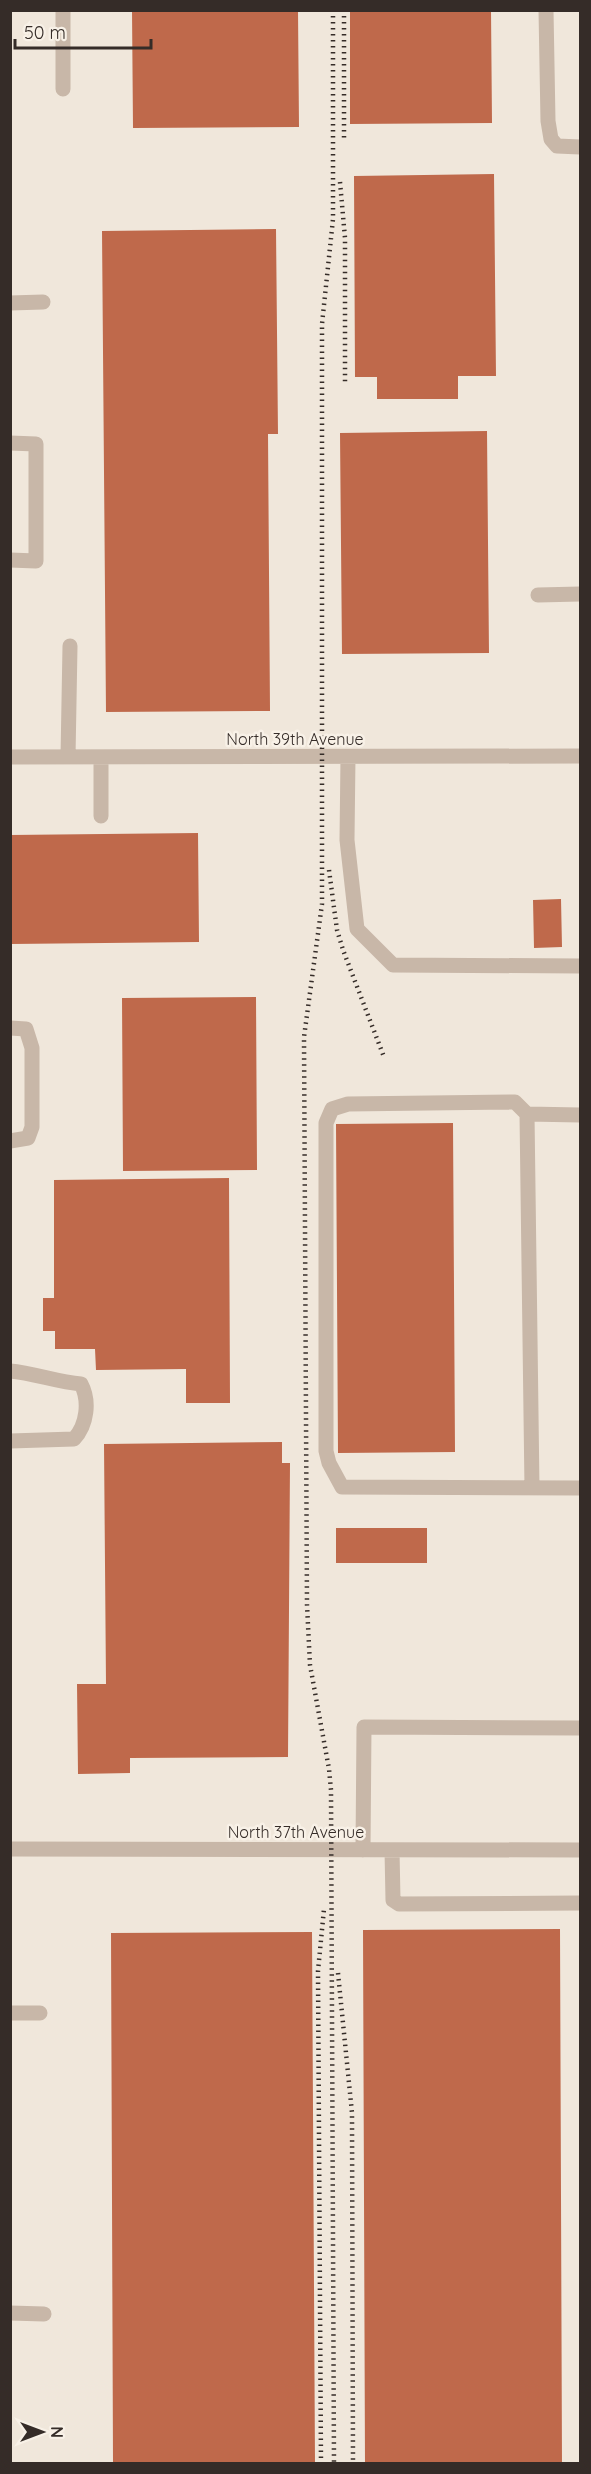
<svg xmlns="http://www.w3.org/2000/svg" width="591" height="2474" viewBox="0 0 591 2474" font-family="Quicksand,sans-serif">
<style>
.building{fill:#bf694b}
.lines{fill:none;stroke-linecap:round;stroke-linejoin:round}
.minor{stroke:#c8b7a8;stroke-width:15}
.rail{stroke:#352c28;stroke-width:4.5;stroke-dasharray:1.5 4.5;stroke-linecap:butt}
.labels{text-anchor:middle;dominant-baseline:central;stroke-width:5;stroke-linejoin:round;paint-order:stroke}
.street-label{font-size:16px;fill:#352c28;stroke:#f8f1e7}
</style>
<rect width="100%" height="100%" fill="#f0e7db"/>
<!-- building -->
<path class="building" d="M132,10H298L299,127L133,128Z
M350,10H491L492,123L350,124Z
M494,174L496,376H458V399H377V377H355L354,176Z
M276,229L278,434H268L270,711L106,712L102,231Z
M487,431L489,653L342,654L340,433Z
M198,833L199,942L11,944L10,835Z
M561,899L562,947L534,948L533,900Z
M256,997L257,1170L123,1171L122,998Z
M453,1123L455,1452L338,1453L336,1124Z
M229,1178L230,1403H186V1369L96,1370L95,1349H55V1331H43V1298H54V1180Z
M282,1442V1463H290L288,1757L130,1758V1773L78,1774L77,1684H106L104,1444Z
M336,1528H427V1563H336Z
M560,1929L562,2464H365L363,1930Z
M312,1932L315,2464H113L111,1933Z"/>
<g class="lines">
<!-- minor -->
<path class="minor" d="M63,10V89
M546,10L548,121L551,139L557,146L580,147
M10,303L43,302
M10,443L36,444V561L10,560
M538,595L580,594
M10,757L580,756
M68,757L70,646
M101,757V816
M348,757L347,840L357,929L393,965L580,966
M10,1028L26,1029L32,1048V1127L28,1138L10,1141
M527,1114L532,1488
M580,1115L527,1114L515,1102L348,1104L332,1109L326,1123V1451L329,1463L342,1487L580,1488
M10,1371C34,1373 57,1382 81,1384C90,1401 87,1425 74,1439L10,1441
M10,1849L580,1850
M363,1850L364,1727L580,1728
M392,1850L393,1900L399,1904L580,1903
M10,2013H40
M10,2313L44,2314"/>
<!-- rail -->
<path class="rail" d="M333,10V219L322,324V904L304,1037L307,1605L310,1665L329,1769L331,1790L334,2464
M344,10V140
M340,182L345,238V384
M329,870L337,930L343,950L384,1057
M338,1973L352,2113L353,2464
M321,2464L318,1971L324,1909"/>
</g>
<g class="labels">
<!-- street labels -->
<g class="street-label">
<text x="295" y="739">North 39th Avenue</text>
<text x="296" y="1832">North 37th Avenue</text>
</g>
</g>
<!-- border -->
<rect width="591" height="2474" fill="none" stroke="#352c28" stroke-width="24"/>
<!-- north arrow -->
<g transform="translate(42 2432) rotate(90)" stroke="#f8f1e7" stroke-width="4.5" paint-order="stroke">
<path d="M0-4.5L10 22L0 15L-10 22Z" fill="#352c28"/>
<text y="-9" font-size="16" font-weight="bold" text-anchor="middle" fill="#352c28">N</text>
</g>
<!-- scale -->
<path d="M15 39v9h136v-9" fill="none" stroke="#352c28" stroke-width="3"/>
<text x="24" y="39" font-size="18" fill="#352c28" stroke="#f8f1e7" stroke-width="4.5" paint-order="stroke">50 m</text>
</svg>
